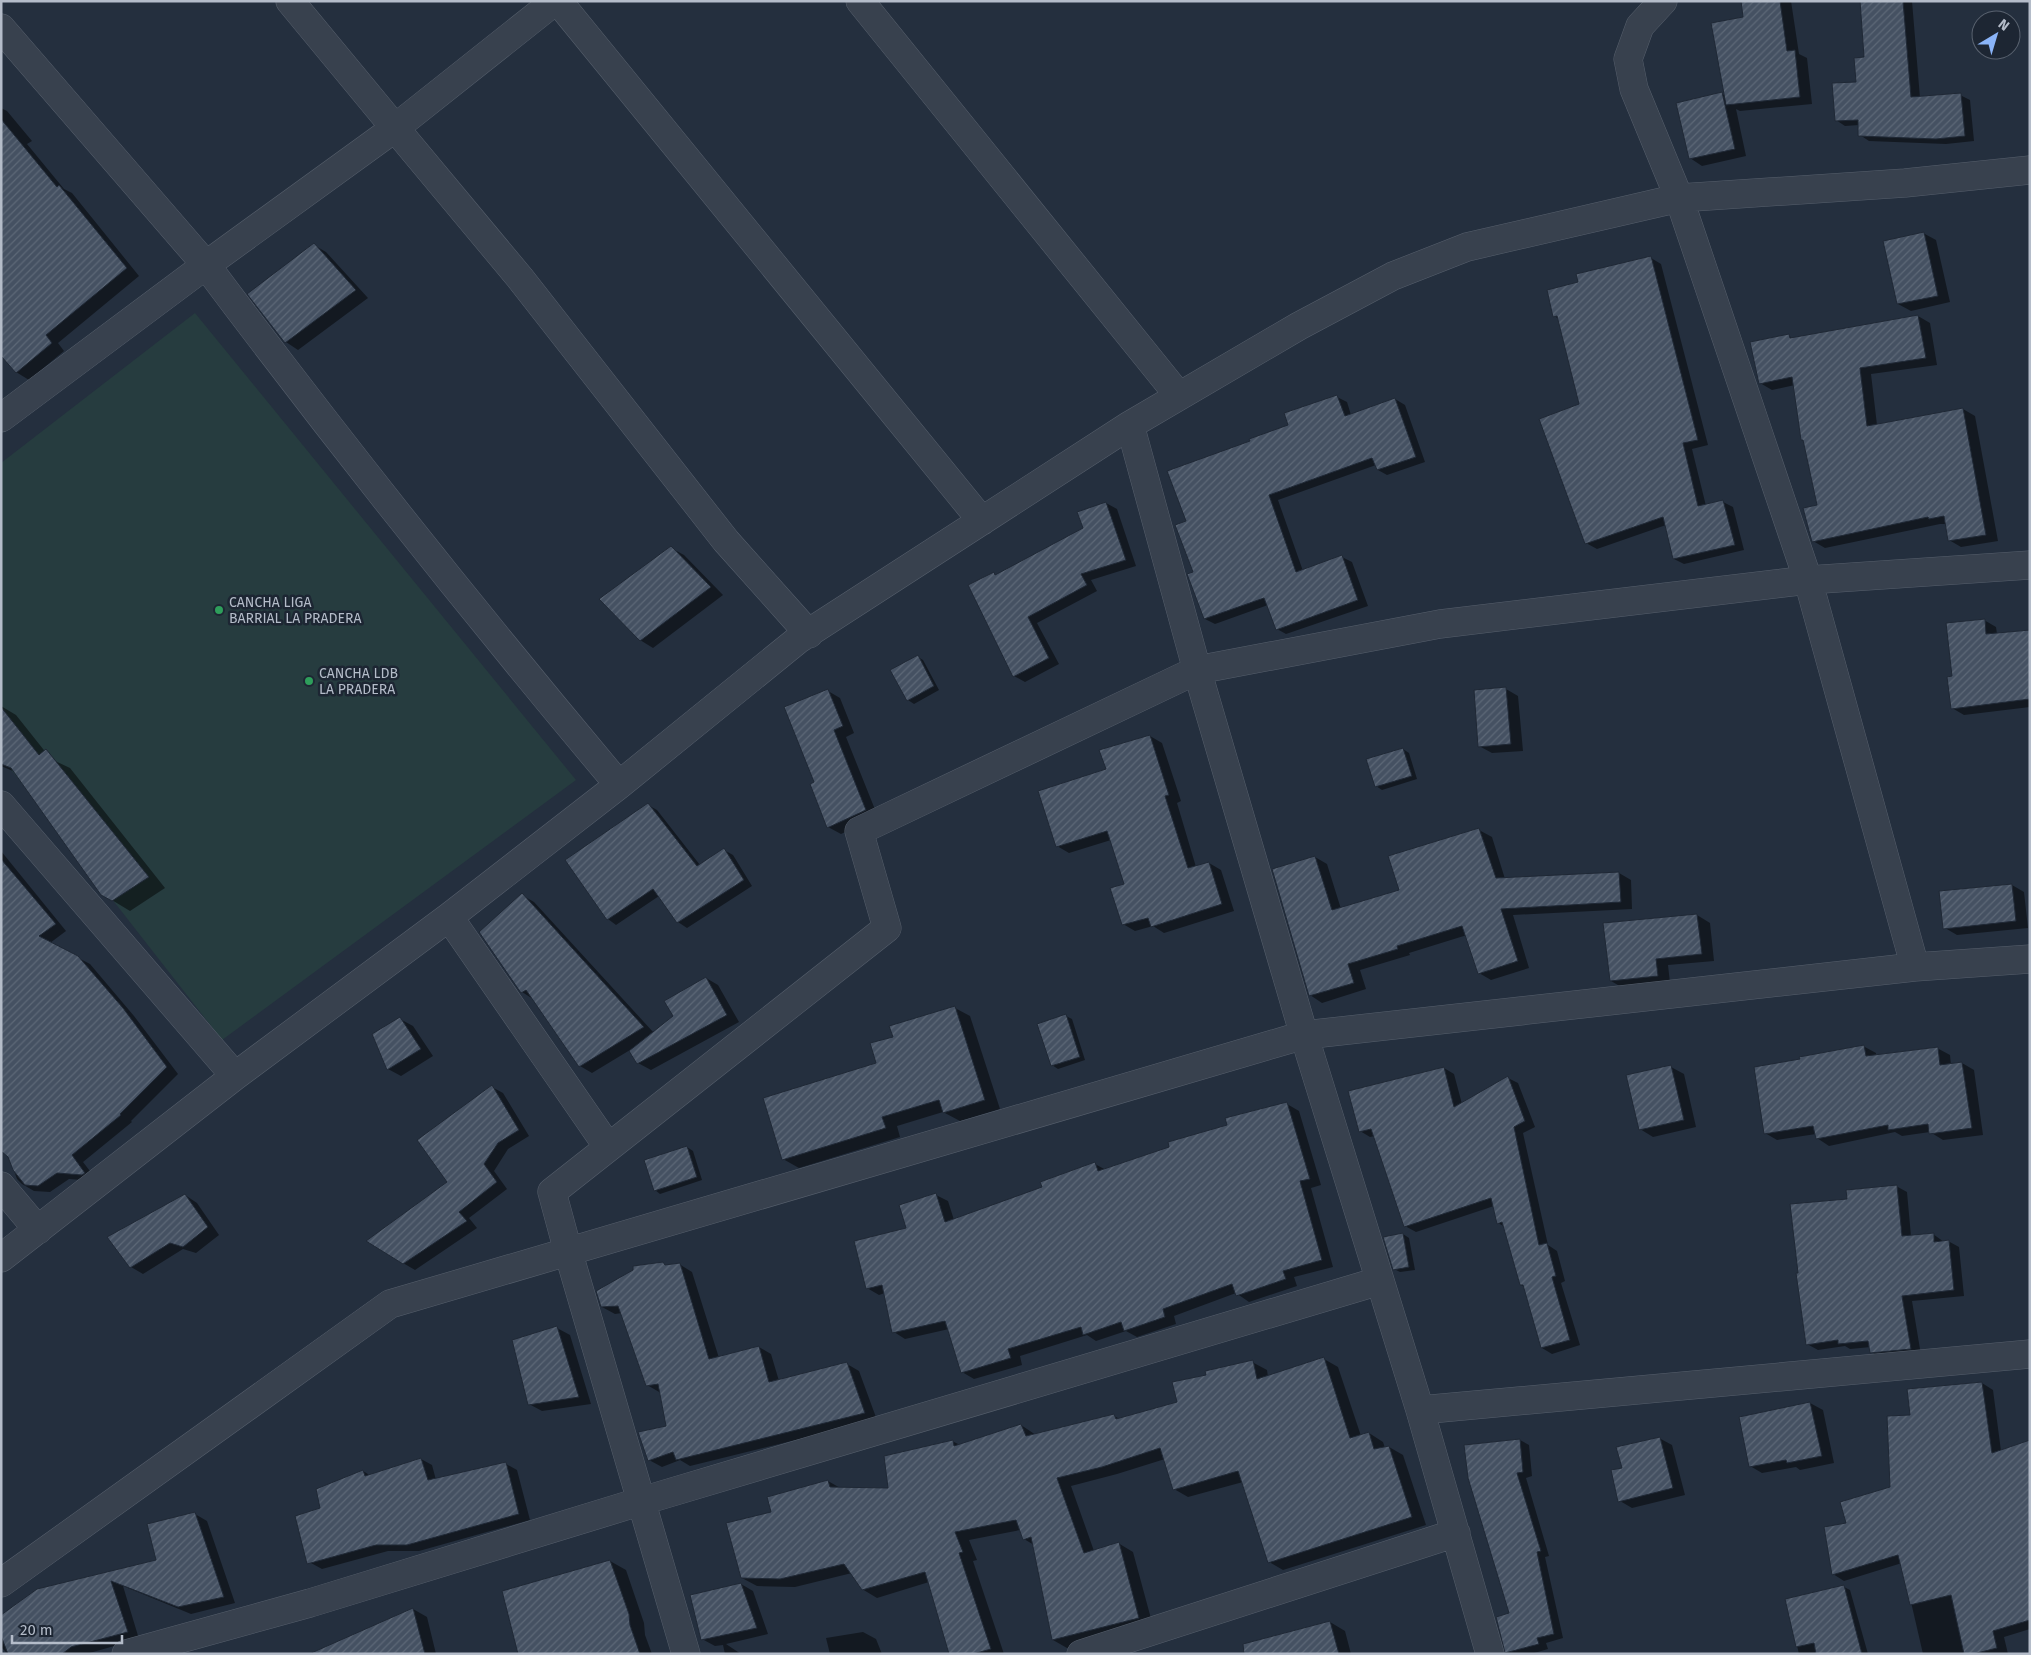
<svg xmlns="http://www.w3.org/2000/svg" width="2031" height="1655" viewBox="0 0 2031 1655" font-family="'Fira Sans',sans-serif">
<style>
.pitch{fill:#263c3f}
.shadow{fill:#0007}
.building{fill:url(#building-hatch);stroke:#1f2835}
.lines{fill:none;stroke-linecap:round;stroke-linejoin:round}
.minor-casing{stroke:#565f6c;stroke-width:29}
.minor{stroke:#38414e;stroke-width:28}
.leisure-dot{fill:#2e9e5b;stroke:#1d2633;stroke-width:2}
.labels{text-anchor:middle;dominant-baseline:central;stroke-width:5;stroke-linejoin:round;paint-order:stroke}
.poi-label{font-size:14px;fill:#b4bcc9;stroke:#1d2633;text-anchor:start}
</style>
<defs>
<pattern id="building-hatch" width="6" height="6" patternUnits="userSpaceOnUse" patternTransform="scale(1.25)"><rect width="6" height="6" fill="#455162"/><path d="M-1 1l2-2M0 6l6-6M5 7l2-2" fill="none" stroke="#5d6877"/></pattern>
</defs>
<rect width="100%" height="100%" fill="#242f3e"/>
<!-- pitch -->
<path class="pitch" d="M195,313L576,780L222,1040L1,757V463Z"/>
<!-- shadow -->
<path class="shadow" d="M1742,1H1791L1799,54L1807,58L1812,104L1740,111L1736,109L1746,156L1702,166L1690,158L1722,94L1726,96L1744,18Z
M1862,1H1912L1920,98L1960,95L1970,100L1974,141L1946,144L1869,141L1860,135L1859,125L1845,126L1836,120L1857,83L1865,58Z
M1,108L7,111L32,141L27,144L64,189L72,193L139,276L58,343L64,351L29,380L16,372L1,354Z
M1923,233L1936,240L1950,302L1911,311L1898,304Z
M314,245L326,252L368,298L298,350L286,342L249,294Z
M1651,258L1661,264L1708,445L1692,449L1706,506L1723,502L1733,507L1744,550L1684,564L1674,559L1666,525L1597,549L1586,543L1581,405L1559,319L1554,316L1579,283Z
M1918,316L1930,323L1937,365L1871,374L1877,425L1963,409L1975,416L1998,541L1961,547L1949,540L1946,524H1940L1825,548L1813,541L1818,506L1805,441L1802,440L1795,385L1772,390L1760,383L1789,336L1794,339Z
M1337,397L1347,402L1351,415L1395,399L1405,405L1425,462L1387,475L1378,470L1376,465L1278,500L1303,571L1342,557L1352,562L1368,606L1286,634L1277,629L1268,605L1215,624L1205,619L1194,573L1188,522L1252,442L1289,426Z
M1106,503L1117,509L1136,566L1091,580L1097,591L1037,623L1059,664L1025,682L1014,676L994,574L997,576L1084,529Z
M671,548L684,555L723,595L653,648L640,640Z
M1984,620L1996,627L1997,634L2030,631V707L1964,715L1952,708L1953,678Z
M918,657L923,660L939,690L914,704L908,700Z
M1506,689L1518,696L1523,751L1492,753L1479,746Z
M828,691L840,698L854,733L846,737L878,817L841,834L828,827L815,783Z
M1,706L16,715L51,759L70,768L165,888L130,911L102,894L27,777L1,766Z
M1150,736L1162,743L1181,801L1177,803L1196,867L1209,863L1221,870L1234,911L1164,933L1153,926L1135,931L1123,924L1126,885L1111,840L1069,853L1057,846L1107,770Z
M1403,749L1409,753L1417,779L1382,790L1376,786Z
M648,805L657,810L700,865L724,850L733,855L752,886L687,928L678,922L659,896L616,925L608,919Z
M1479,830L1492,837L1505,879L1619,873L1631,880L1632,909L1513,915L1529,968L1491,980L1479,973L1467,935L1409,953L1410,955L1360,970L1366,989L1322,1003L1310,995L1315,857L1327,864L1341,909L1400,891Z
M1,851L66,931L50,943L90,964L134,1016L178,1074L131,1121L132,1122L83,1162L96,1179L94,1181L69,1179L50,1192L34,1191L22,1184L17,1179L9,1157L1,1117Z
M2012,885L2024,892L2028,928L1957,935L1945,928Z
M522,895L534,902L654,1033L674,1016L706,978L718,985L739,1022L651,1070L638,1063L630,1050L592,1073L580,1066L533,999L522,992Z
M1697,915L1710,923L1714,961L1668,965L1670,983L1623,988L1611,981Z
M955,1008L970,1016L1000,1109L960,1121L943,1112L897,1126L900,1137L799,1168L783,1159L878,1063L894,1038Z
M1066,1016L1072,1019L1085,1060L1058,1069L1052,1065Z
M400,1019L413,1026L433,1056L401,1076L388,1069Z
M1863,1046L1876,1053V1056L1937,1048L1950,1055L1951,1065L1962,1063L1974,1070L1983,1135L1943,1140L1930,1132L1902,1136L1895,1132L1829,1146L1817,1138L1816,1134L1777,1140L1765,1133L1801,1060Z
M1671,1067L1684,1074L1696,1127L1653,1137L1640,1129Z
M1444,1068L1454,1074L1462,1104L1508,1078L1518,1083L1535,1127L1523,1133L1548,1245L1557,1251L1565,1281L1561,1283L1580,1345L1552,1354L1542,1348L1525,1287L1521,1285L1505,1227L1498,1223L1494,1206L1416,1232L1405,1226L1375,1136L1370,1137L1360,1131Z
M492,1087L503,1093L529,1136L508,1149L494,1171L507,1189L469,1218L477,1228L415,1270L403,1263L449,1182Z
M1287,1104L1299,1111L1321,1185L1311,1188L1333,1267L1294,1277L1297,1286L1249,1302L1236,1293L1174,1316L1176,1324L1137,1337L1126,1331L1096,1341L1087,1335L1020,1356L1022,1365L974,1379L962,1372L949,1329L905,1339L894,1332L885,1293L879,1295L867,1288L908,1229L936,1195L948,1201L954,1220L1043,1188L1095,1164L1106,1170Z
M687,1147L693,1151L702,1180L660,1194L655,1190Z
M1896,1186L1907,1192L1911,1236L1933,1234L1944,1242L1948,1241L1959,1247L1964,1296L1912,1301L1921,1355L1882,1358L1871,1352V1347L1850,1349L1845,1346L1818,1350L1807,1344L1848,1200Z
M185,1195L197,1203L219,1235L196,1253L183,1249L143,1274L131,1267Z
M1403,1234L1409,1238L1415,1270L1400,1272L1394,1269Z
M663,1264L667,1266L679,1264L692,1272L719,1358L759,1347L771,1354L779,1381L847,1364L859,1371L877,1420L690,1466L680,1460L662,1467L649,1460L667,1427L661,1393L647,1385L622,1313L615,1314L602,1307Z
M557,1328L570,1335L591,1404L542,1411L529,1404Z
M1324,1359L1338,1367L1361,1436L1369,1433L1383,1442L1385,1448L1389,1447L1403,1455L1426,1525L1283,1570L1269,1562L1243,1482L1188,1497L1174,1489L1165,1459L1117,1474L1071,1486L1094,1551L1118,1543L1133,1552L1153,1626L1067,1648L1053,1640L1034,1545L1024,1539L1020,1530L969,1540L977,1560L973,1561L1004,1654H950L929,1582L877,1598L862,1589L852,1573L795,1587L757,1586L742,1578L772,1512L768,1498L828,1481L842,1489H889L952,1441L960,1445L1021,1425L1036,1435L1114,1416L1120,1419L1178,1403L1208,1376L1252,1362L1267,1370L1268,1377Z
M1982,1383L1993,1390L2001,1451L2030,1441V1629L2004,1637L2008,1654H1923L1902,1563L1844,1581L1833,1574L1848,1524L1892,1488L1911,1416Z
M1810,1403L1823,1410L1834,1463L1800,1470L1796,1467L1762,1473L1750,1466Z
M1659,1438L1672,1445L1685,1495L1632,1508L1620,1501L1623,1468Z
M1520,1440L1529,1445L1532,1476L1526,1478L1549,1556L1545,1557L1563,1638L1546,1643L1548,1649L1531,1654H1508L1506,1653L1510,1614L1465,1446Z
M421,1459L432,1465L436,1480L506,1464L517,1470L530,1520L419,1551H388L322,1569L311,1563L321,1508L363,1471L371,1476Z
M195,1514L207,1521L235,1603L191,1614L123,1586L139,1639L86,1654H8L1,1647V1616L158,1561Z
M610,1561L626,1570L644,1623L645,1635L652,1654H519Z
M741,1584L753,1591L768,1634L726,1644L741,1654H725L723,1645L715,1646L702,1639Z
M1844,1587L1850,1590L1868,1654H1799L1786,1600Z
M413,1609L427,1617L436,1654H345L361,1632Z
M1330,1622L1345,1631L1351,1654H1253Z
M863,1632L876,1639L882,1654H830L826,1638Z"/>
<!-- building -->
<path class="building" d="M1741,1H1780L1787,51L1795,50L1800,97L1726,105L1711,23L1743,17Z
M1860,1H1903L1911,97L1961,93L1965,136L1936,139L1858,136V120L1835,121L1832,83L1856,82L1854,58L1864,57Z
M1722,92L1735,149L1689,159L1676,103Z
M1,119L57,187L59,185L127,268L46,335L52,343L16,373L1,356Z
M1924,232L1938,296L1897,304L1883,241Z
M314,243L356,290L285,343L247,294Z
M1651,256L1698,440L1683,443L1698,506L1723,500L1735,545L1673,559L1663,517L1585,544L1539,419L1579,404L1557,316L1553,317L1547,290L1578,282L1576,274Z
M1918,315L1926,358L1860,368L1867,426L1963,408L1986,535L1948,541L1944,516L1929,519L1928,517L1812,542L1803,508L1817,505L1803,440H1801L1792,377L1759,384L1750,342L1789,334L1790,338Z
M1337,395L1345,416L1395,398L1416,457L1377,470L1372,458L1269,495L1296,572L1342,555L1358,600L1276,630L1264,598L1204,619L1187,574L1193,572L1175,525L1186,521L1167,471L1250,441L1249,439L1288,425L1284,413Z
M1106,502L1126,560L1081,574L1087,585L1028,617L1049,658L1013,677L968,585L994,572L995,575L1083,528L1077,512Z
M671,546L711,587L640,641L599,599Z
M1985,619L1986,634L2030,630V699L1951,709L1947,677L1952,676L1946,623Z
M918,655L934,686L907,701L890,670Z
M1506,687L1511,744L1478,747L1474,690Z
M828,689L843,726L834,730L866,810L827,828L810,784L814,782L784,707Z
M1,707L39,755L46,749L149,877L112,901L101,895L11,768L1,764Z
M1150,735L1169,795L1165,796L1188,868L1209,862L1222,904L1151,927L1148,918L1122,925L1110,888L1124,884L1107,831L1056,847L1038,791L1106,769L1099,750Z
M1403,748L1412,776L1375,787L1366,759Z
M648,803L697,866L724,848L744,880L677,923L653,889L607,920L565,860Z
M1479,828L1496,878L1619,872L1621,902L1501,909L1518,961L1478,974L1462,926L1397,946L1398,949L1348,964L1354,983L1309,996L1272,869L1315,856L1332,910L1399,890L1388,856Z
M1,859L56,924L39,936L78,956L123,1008L167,1067L120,1114L121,1115L72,1155L85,1173L82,1175L57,1173L38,1186L25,1185L13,1170L8,1157L1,1151Z
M2012,884L2016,921L1943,929L1939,891Z
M522,893L644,1027L579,1067L526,990L521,993L479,932Z
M1697,914L1702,954L1656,959L1658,976L1610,981L1603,923Z
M706,977L727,1015L637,1064L629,1051L673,1016L664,1001Z
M955,1006L985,1100L943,1113L939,1100L882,1117L886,1128L782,1160L763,1098L876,1063L870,1043L893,1037L889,1026Z
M1066,1014L1080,1057L1051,1066L1037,1024Z
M400,1017L421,1049L387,1070L372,1034Z
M1864,1045L1866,1056L1938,1047L1940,1065L1962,1062L1972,1128L1929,1134L1928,1124L1888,1130V1125L1816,1139L1813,1126L1764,1134L1754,1067L1800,1059L1799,1057Z
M1671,1065L1684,1120L1639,1130L1626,1075Z
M1444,1067L1454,1107L1508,1076L1525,1121L1514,1127L1539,1245L1547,1243L1556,1276L1552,1277L1570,1340L1541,1348L1523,1285H1520L1502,1222L1497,1224L1491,1198L1404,1227L1371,1129L1359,1132L1348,1091Z
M492,1085L519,1130L498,1143L484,1164L497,1182L459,1212L467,1221L403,1264L366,1241L447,1182L417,1140Z
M1287,1102L1310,1179L1300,1181L1322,1260L1283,1271L1286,1279L1236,1296L1232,1284L1163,1309L1165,1317L1124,1331L1121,1322L1083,1335L1081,1327L1008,1349L1011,1358L961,1373L945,1321L892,1333L882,1285L866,1289L854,1241L906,1228L899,1205L936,1193L945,1222L1042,1187L1040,1182L1095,1162L1098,1171L1169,1147L1168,1142L1227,1125L1225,1118Z
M687,1146L697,1177L654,1191L644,1160Z
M1897,1185L1902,1236L1934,1233V1242L1949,1240L1954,1290L1902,1296L1911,1349L1870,1353L1868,1341L1838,1344V1340L1806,1345L1796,1273H1798L1790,1204L1847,1199L1846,1190Z
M185,1194L208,1227L183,1247L170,1243L130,1268L107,1237Z
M1403,1233L1409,1267L1393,1270L1383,1237Z
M663,1262L665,1265L680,1263L709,1359L759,1346L769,1382L847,1362L865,1413L676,1460L673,1452L648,1461L638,1432L666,1426L658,1384L646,1386L618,1306L601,1307L596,1291L633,1270V1266Z
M557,1326L579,1397L528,1405L512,1340Z
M1324,1357L1350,1438L1369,1432L1374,1449L1389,1446L1412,1517L1268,1563L1238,1471L1173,1490L1160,1448L1102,1467L1057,1478L1084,1553L1119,1542L1139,1618L1052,1640L1031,1537L1023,1540L1016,1520L955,1532L963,1552L959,1553L991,1649L973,1654H949L925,1572L862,1590L844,1564L780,1579L741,1578L726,1523L771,1512L767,1497L828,1480L830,1487L888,1488L884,1456L953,1440L954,1446L1021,1424L1026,1436L1114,1414L1116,1419L1177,1402L1172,1382L1206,1375L1205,1371L1253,1360L1257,1379Z
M1982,1382L1992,1453L2030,1440V1620L1993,1631L1997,1648L1973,1654H1964L1951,1595L1910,1605L1898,1555L1832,1575L1824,1527L1846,1523L1840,1502L1890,1487L1887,1416L1910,1415L1907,1389Z
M1810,1402L1822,1456L1787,1463L1786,1460L1749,1467L1739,1417Z
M1660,1437L1673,1488L1618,1502L1611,1470L1622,1468L1616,1447Z
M1520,1439L1523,1472L1517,1473L1541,1551L1537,1552L1554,1634L1537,1638L1539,1644L1505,1653L1496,1617L1509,1613L1468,1478L1464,1445Z
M421,1458L428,1480L506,1462L519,1514L407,1545H376L307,1564L295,1516L320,1508L316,1489L363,1470L365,1476Z
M195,1512L224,1597L178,1607L111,1581L128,1632L71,1647L62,1654H8L1,1636V1615L37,1589L156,1560L147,1524Z
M610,1560L629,1614L630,1625L640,1654H518L502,1591Z
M741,1583L757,1628L701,1640L690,1595Z
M1844,1585L1862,1654H1816L1814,1643L1796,1647L1785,1599Z
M413,1608L425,1654H309Z
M1330,1621L1339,1654H1244L1243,1644Z"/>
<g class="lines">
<!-- minor casing -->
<g class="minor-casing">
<path id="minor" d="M290,1L395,128L555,1
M558,1L982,521
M860,1L1179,396
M1663,1L1640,26L1628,59L1634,89L1679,198L1808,580L1915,967
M1,28L206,265L1,418
M1130,425L1197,670L1304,1035L1420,1410L1490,1654
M619,785C477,616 339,443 206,265L395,128L520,278L726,541L809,634
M1,805L235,1076
M449,917L608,1147
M1,1186L38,1230
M1,1258L235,1076L449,917L619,785L799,639L1130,425L1299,326L1393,276L1467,247L1679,198L1905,183L2030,170
M1420,1410L2030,1354
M1,1583L390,1304L1304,1035L1915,967L2030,959
M126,1654L310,1603L642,1501L1379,1281
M686,1654L568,1251L552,1192L887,928L859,831L1197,670L1440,624L1808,580L2030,565
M1081,1654L1456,1533"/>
</g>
<!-- minor -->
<use href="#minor" class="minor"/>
</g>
<!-- markers -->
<g class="leisure-dot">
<circle cx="219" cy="610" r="5"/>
<circle cx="309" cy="681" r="5"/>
</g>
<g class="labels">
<!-- poi labels -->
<g class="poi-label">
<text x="229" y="602">CANCHA LIGA<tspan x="229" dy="16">BARRIAL LA PRADERA</tspan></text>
<text x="319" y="673">CANCHA LDB<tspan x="319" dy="16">LA PRADERA</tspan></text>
</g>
</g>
<!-- border -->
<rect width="2031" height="1655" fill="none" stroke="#b4bcc9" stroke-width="5"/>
<!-- north arrow -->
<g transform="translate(1996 35) rotate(38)"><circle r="24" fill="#1d2633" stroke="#59626f"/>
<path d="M0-4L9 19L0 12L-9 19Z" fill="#8ab4f8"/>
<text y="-8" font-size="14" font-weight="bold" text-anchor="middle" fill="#b4bcc9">N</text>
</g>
<!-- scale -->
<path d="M12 1635v8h110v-8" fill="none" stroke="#b4bcc9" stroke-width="2.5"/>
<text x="20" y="1635" font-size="15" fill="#b4bcc9" stroke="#1d2633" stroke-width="4" paint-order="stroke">20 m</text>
</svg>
